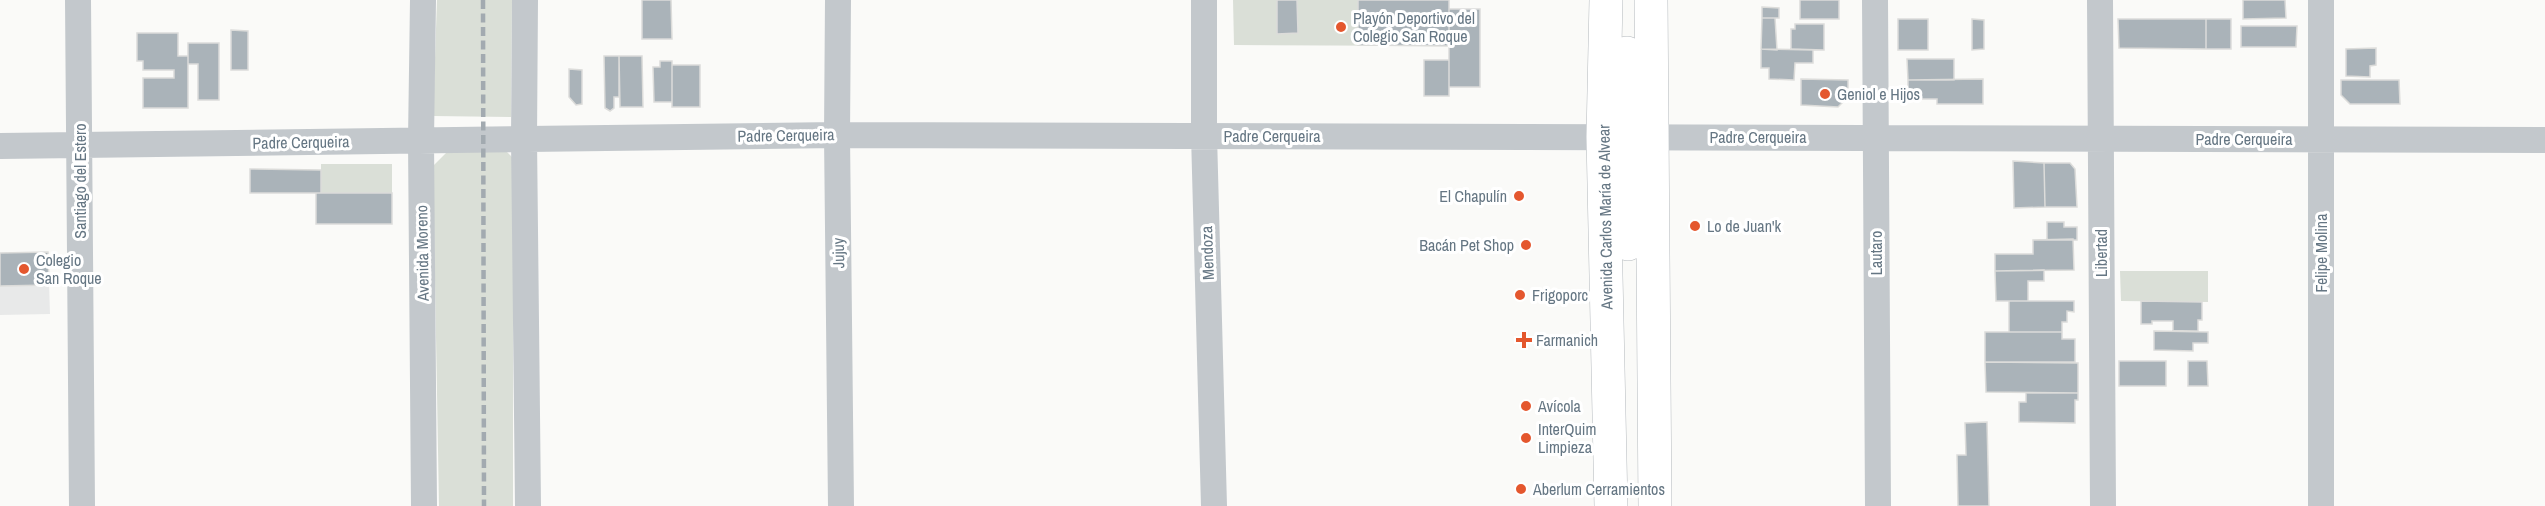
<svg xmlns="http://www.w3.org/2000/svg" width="2545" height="506" viewBox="0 0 2545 506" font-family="'Archivo Narrow',sans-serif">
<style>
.built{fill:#e8e9e9}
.green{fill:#dadfd7}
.building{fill:#aab3b9;stroke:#dcdcda;stroke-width:1.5}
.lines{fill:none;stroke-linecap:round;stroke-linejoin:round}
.major-casing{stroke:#b5babe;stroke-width:34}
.minor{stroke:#c3c8cc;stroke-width:26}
.major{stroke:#fff;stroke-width:33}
.rail{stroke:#a2aab0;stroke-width:4.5;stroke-dasharray:9 4.5;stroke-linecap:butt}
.poi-dot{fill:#e4572e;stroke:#fff;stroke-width:2}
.labels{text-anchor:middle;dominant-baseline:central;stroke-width:6;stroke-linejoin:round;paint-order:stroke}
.poi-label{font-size:16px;fill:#657683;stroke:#fff;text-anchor:start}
.street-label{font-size:16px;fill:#657683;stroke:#fff}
</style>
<rect width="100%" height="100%" fill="#fafaf8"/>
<!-- built -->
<path class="built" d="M48,252L50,314L0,315V253Z"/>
<!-- green -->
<path class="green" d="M437,0H512L511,117L433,116Z
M1233,0H1449V46L1234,45Z
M502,147L513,158V506H439L433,166L449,150Z
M321,164H392V193H321Z
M2120,271H2208V302L2121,301Z"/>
<!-- building -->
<path class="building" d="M642,0H671L672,39H642Z
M1277,0H1297L1298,33L1277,34Z
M1358,0H1449V46L1358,45Z
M1800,0H1839V19H1800Z
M2243,0H2285L2286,18L2243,19Z
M1762,7L1779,8V18H1762Z
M1449,9H1480V87H1449Z
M1762,18H1775L1777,50L1761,49Z
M1898,19H1928V50H1898Z
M1972,19L1984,20V49L1972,50Z
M2118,19H2206V49L2119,48Z
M2206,19H2231V49H2206Z
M1795,24H1824V50L1791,49V29H1795Z
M2241,26H2297L2296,47H2241Z
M231,30L248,31V70H231Z
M137,33H178V56H188V108H143V78H174V70H143V61H137Z
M188,43H219V100H198V64H188Z
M2376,48V65L2370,66V77L2346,76V49Z
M1761,49L1813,50V63H1795L1794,80L1769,79V68H1761Z
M604,56H619V97H614V108L610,111L605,108Z
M619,56H642L643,107H620Z
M1907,59H1954V80H1908Z
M1424,60H1449V96H1424Z
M660,61H672V102H654L653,67H660Z
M672,65H700V107H672Z
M569,69L582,70V104L576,105L569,97Z
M1801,79L1848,80V97L1838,107L1801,105Z
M1983,79V104H1937V99H1908V80Z
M2341,80H2399L2400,104H2350L2341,95Z
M2013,161L2044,163L2045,207L2014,208Z
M2044,163H2070L2075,169L2077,207H2045Z
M250,169L321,170V193H250Z
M316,193H392V224H316Z
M2047,222H2064V227H2077V240H2047Z
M2073,239L2074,270L1995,271V254H2033V240Z
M48,252L49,285L0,286V253Z
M2044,270V281H2028V301H1996L1995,271Z
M2009,301H2074V312L2067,311V322H2062V332H2009Z
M2141,301L2202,302V320H2198V331H2173V321H2152V324H2141Z
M2154,331L2208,332V343H2193V351L2154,350Z
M1985,332H2062V339H2075V362H1985Z
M2119,361H2166V386H2119Z
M2188,361H2207L2208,386H2188Z
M1985,362L2078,363V393L1986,392Z
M2026,393H2078V400H2075V423L2019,422V402H2026Z
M1987,422L1989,506H1958L1957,455H1966L1965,423Z"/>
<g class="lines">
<!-- major casing -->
<g class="major-casing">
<path id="major" d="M1606,0L1603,137L1611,506
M1651,0L1655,506
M1627,53L1628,244"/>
</g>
<!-- minor -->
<path class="minor" d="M78,0L82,506
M423,0L421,140L424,506
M525,0L524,138L528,506
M838,0L837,135L841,506
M1204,0V135L1214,506
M1875,0L1878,506
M2100,0L2103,506
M2321,0V506
M0,146L837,135L2545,140"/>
<!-- major -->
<use href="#major" class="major"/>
<!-- rail -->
<path class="rail" d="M483,0L484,506"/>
</g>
<!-- markers -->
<g class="poi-dot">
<circle cx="1341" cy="27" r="6"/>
<circle cx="1825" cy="94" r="6"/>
<circle cx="1519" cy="196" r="6"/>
<circle cx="1695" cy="226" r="6"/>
<circle cx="1526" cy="245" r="6"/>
<circle cx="24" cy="269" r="6"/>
<circle cx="1520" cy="295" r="6"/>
<path d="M1521 331h6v6h6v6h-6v6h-6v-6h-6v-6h6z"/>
<circle cx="1526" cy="406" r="6"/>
<circle cx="1526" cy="438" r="6"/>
<circle cx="1521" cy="489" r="6"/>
</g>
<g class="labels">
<!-- poi labels -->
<g class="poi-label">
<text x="1353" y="18">Playón Deportivo del<tspan x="1353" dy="18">Colegio San Roque</tspan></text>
<text x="1837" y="94">Geniol e Hijos</text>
<text x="1507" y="196" text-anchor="end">El Chapulín</text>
<text x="1707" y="226">Lo de Juan'k</text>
<text x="1514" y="245" text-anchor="end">Bacán Pet Shop</text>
<text x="36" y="260">Colegio<tspan x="36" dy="18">San Roque</tspan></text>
<text x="1532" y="295">Frigoporc</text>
<text x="1536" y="340">Farmanich</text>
<text x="1538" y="406">Avícola</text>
<text x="1538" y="429">InterQuim<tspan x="1538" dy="18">Limpieza</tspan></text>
<text x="1533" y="489">Aberlum Cerramientos</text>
</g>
<!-- street labels -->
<g class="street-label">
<text transform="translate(786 135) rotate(-1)">Padre Cerqueira</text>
<text x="1272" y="136">Padre Cerqueira</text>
<text x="1758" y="137">Padre Cerqueira</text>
<text x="2244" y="139">Padre Cerqueira</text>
<text transform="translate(301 142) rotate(-1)">Padre Cerqueira</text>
<text transform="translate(80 181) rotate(-90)">Santiago del Estero</text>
<text transform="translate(1605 217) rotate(-91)">Avenida Carlos María de Alvear</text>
<text transform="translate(422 253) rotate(-91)">Avenida Moreno</text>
<text transform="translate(838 253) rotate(-91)">Jujuy</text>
<text transform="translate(1207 253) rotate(-92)">Mendoza</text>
<text transform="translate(1876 253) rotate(-90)">Lautaro</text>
<text transform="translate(2101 253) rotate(-90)">Libertad</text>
<text transform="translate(2321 253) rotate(-90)">Felipe Molina</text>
</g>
</g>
</svg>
